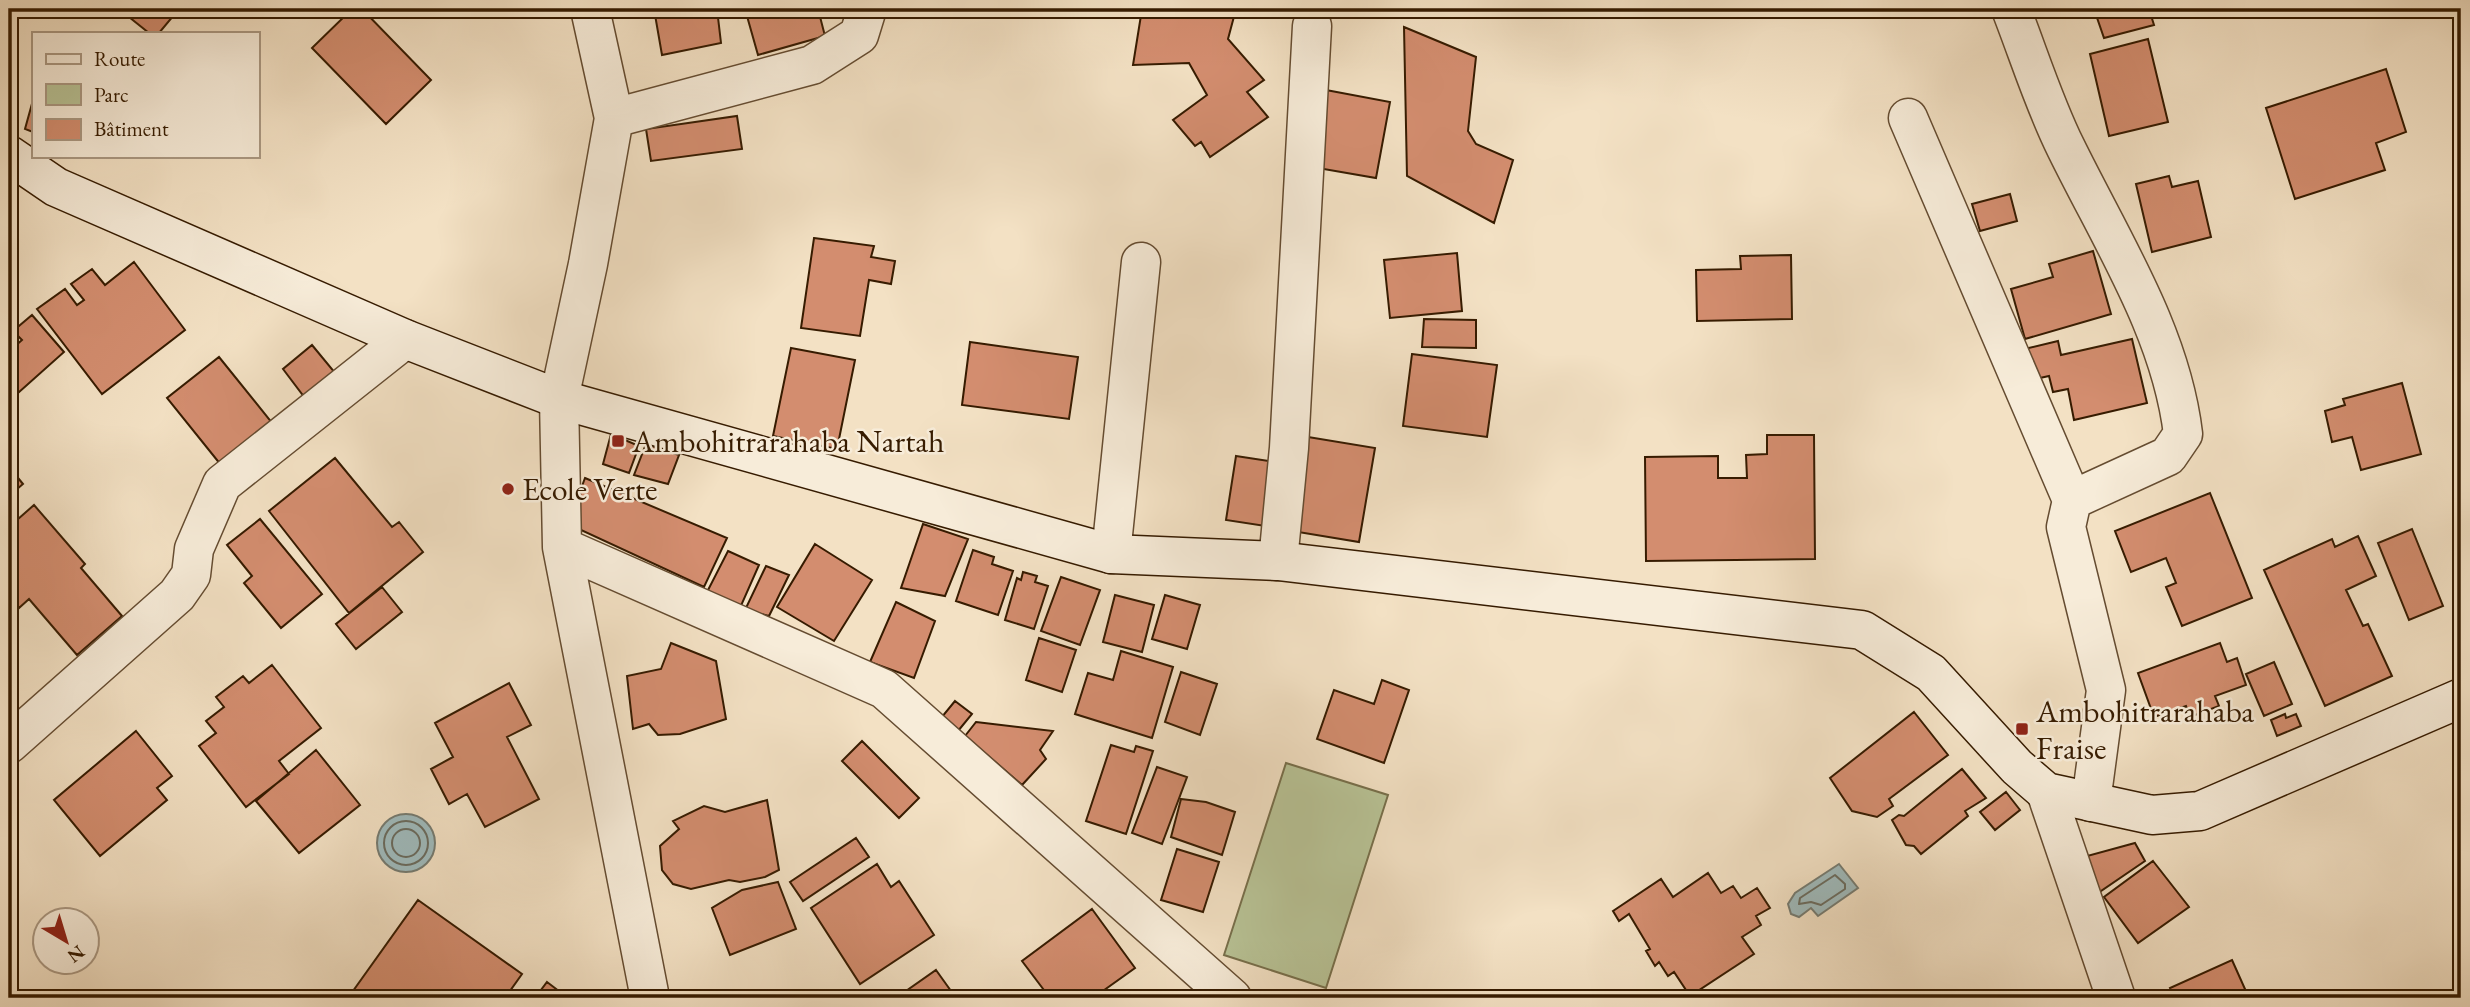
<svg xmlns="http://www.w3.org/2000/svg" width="2470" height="1007" viewBox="0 0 2470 1007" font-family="'EB Garamond',serif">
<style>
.green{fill:#b8c396;stroke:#776f4b;stroke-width:2}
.water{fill:#9fbbbd;stroke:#757b71;stroke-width:2}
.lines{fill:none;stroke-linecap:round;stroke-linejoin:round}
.shore{stroke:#6a6b5e;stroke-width:2}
.building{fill:#d38d6f;stroke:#361b00;stroke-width:2}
.street-casing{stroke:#654c31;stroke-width:41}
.secondary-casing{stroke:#361b00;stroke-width:41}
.street{stroke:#f7ecd9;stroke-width:38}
.secondary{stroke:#f7ecd9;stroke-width:38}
.poi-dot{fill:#8f2418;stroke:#f7ecd9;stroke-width:2.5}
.labels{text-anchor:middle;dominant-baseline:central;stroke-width:5;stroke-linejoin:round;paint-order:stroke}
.poi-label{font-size:32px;fill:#361b00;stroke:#f7ecd9;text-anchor:start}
</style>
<rect width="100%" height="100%" fill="#f3e1c4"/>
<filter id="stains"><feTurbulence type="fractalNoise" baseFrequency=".00286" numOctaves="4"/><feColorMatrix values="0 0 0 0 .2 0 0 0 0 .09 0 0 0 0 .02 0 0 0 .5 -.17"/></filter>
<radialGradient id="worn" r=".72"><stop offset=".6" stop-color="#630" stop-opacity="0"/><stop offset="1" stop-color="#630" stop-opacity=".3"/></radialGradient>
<!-- green -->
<path class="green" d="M1286,763L1388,795L1326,988L1224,955Z"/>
<!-- water -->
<path class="water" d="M377 843a29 29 0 1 1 58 0a29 29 0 1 1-58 0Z
M1839,864L1858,888L1818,916L1811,908L1799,917L1791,914L1788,904L1795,893Z"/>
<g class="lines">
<!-- shore -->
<path class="shore" d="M384 843a22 22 0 1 1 44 0a22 22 0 1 1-44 0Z
M392 843a14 14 0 1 1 28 0a14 14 0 1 1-28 0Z
M1835,875L1845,884V889L1821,905L1811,902L1799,904L1800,898Z"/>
</g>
<!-- building -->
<path class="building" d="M119,9H179L159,33H149Z
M352,9H362L431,80L386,124L312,48Z
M654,9H717L721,43L662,55Z
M745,9H818L825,36L758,55Z
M1142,9H1236L1228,39L1264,80L1247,92L1268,117L1210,157L1201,142L1195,146L1173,120L1207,95L1189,63L1133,65Z
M2094,9H2149L2154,25L2104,38Z
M1404,27L1476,57L1468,131L1476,144L1513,160L1494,223L1407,176Z
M2148,39L2168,122L2109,136L2090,54Z
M2386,69L2406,132L2376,143L2385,170L2295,199L2266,108Z
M1326,90L1390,102L1376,178L1312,167Z
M33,100V132L25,129Z
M737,116L742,149L651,161L646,129Z
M2169,176L2172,187L2198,181L2211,237L2152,252L2136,184Z
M2010,194L2017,221L1980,231L1972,204Z
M814,238L874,246L871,257L895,261L891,284L869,280L860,336L801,328Z
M2093,251L2111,314L2025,339L2011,289L2053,277L2049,264Z
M1457,253L1462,311L1390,318L1384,260Z
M1791,255L1792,319L1697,321L1696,270L1741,269L1740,256Z
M134,262L185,330L102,394L37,309L65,289L77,305L84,300L71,284L92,269L105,285Z
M32,315L64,352L9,401V341L14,347L22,340L13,331Z
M1424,319L1476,320V348L1422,347Z
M2132,339L2147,403L2074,420L2068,389L2053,392L2049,376L2026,381L2020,350L2058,341L2061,355Z
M970,342L1078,357L1069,419L962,405Z
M312,345L336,374L305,398L283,369Z
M791,348L855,360L837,449L773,436Z
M1412,354L1497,365L1487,437L1403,426Z
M219,357L277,429L225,470L167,398Z
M2402,383L2421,454L2361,470L2352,437L2332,442L2325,411L2345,405L2343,399Z
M611,434L639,446L629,473L603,464Z
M1767,435H1814L1815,559L1646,561L1645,457L1718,456V478H1747L1746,455L1767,454Z
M1302,436L1375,448L1359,542L1286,530Z
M646,444L679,455L668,484L634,475Z
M1236,456L1282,463L1272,527L1226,520Z
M335,458L392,527L399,522L423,552L349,613L269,511Z
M9,467L23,484L9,496Z
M585,478L727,538L704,587L568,524Z
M2210,493L2252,598L2182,626L2166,587L2176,583L2166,558L2131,572L2115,531Z
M34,505L85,564L81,568L122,616L77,655L29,599L19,608L9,596V527Z
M260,519L322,594L281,628L244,583L252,576L227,545Z
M923,524L968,539L945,596L901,588Z
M2412,529L2443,606L2409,620L2378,543Z
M2358,536L2376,576L2346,590L2363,626L2368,624L2392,676L2325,706L2264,570L2332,539L2335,547Z
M815,544L872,580L834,641L777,607Z
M973,550L994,557L992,564L1013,571L998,615L956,601Z
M728,551L759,565L740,608L707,592Z
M766,566L789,575L769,616L745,610Z
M1023,572L1037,576L1035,582L1048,586L1034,629L1005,620L1017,578L1021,580Z
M1061,577L1100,590L1080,645L1041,631Z
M382,587L402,612L356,649L336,624Z
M1115,595L1154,605L1142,652L1103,642Z
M1165,595L1200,605L1187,649L1152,639Z
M896,602L935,621L914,678L870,662Z
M1039,638L1076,650L1062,692L1026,680Z
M671,643L716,661L726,719L680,734L658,735L649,724L633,729L627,676L661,669Z
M2220,643L2227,662L2237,658L2246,685L2215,696L2219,706L2190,717L2186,706L2154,717L2138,673Z
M1121,651L1173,667L1152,738L1075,714L1088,673L1113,680Z
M2274,662L2292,704L2264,716L2246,674Z
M272,665L321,728L279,761L289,774L246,807L199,746L216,733L206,721L224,707L216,697L243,676L249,683Z
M1181,672L1217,684L1200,735L1165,722Z
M1382,680L1409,690L1384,763L1317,739L1334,690L1374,704Z
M509,683L531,725L507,737L539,799L485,827L467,794L449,804L431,769L453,757L435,723Z
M955,701L972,714L958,731L941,718Z
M1914,712L1948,755L1889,799L1893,806L1877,817L1852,811L1830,778Z
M2285,714L2286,718L2296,714L2301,726L2277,736L2271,720Z
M976,722L1053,731L1040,750L1046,759L1022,785L965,736Z
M136,731L172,776L157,788L167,800L100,856L54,800Z
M862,741L919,798L899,818L842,761Z
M1111,745L1134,752L1136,746L1153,751L1126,834L1086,821Z
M316,750L360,805L299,853L256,801Z
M1157,767L1187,777L1162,844L1132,833Z
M1962,769L1986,798L1965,811L1968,816L1921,854L1914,846L1906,845L1892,820L1899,815L1904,816Z
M2006,792L2020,810L1995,830L1980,812Z
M1181,799L1206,802L1235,812L1222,855L1171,837Z
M767,800L779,870L765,877L740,882L729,880L691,889L673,884L662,870L660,846L679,829L673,821L704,806L725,812Z
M856,838L869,857L803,901L790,882Z
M2135,843L2145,861L2098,893L2076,859Z
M1177,849L1219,862L1203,912L1161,900Z
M2153,861L2189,907L2138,943L2104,897Z
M877,864L891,887L899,881L934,935L860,984L811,908Z
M1708,873L1721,893L1733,886L1741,898L1757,888L1770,908L1756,916L1761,925L1742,937L1754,954L1690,996L1674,972L1668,976L1659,962L1655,966L1646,951L1650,949L1629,914L1619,921L1613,911L1661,879L1673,897Z
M778,882L796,929L730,955L712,908L742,890Z
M418,900L522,974L505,998H447L437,991L432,998H348Z
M1092,909L1135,968L1093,998H1050L1022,961Z
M2232,960L2249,998H2175L2170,988Z
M936,970L956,998H896Z
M547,982L568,998H535Z"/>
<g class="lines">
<!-- street casing -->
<g class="street-casing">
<path id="street" d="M590,9L614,118L588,264L559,399L562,547L650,998
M2011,9C2029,55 2044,104 2066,148C2111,240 2171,332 2183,434L2168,456L2072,500L2066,527L2106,690L2091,802
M614,118L812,65L859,35L867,9
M1908,118L2072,500
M562,547L884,689L1232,998
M1111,554L1141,262
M1278,561L1289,448L1312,26
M9,744L177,595L191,575L194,549L222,484L405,339
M2046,792L2116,998"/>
</g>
<!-- secondary casing -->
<g class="secondary-casing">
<path id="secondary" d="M9,155L56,187L405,339L559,399L1111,554L1278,561L1862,630L1931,673L2017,767L2046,792L2152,815L2200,811L2461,698"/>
</g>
<!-- street -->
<use href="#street" class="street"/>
<!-- secondary -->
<use href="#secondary" class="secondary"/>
</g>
<!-- markers -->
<g class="poi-dot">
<rect x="611" y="434" width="14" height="14" rx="3.5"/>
<circle cx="508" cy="489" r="7"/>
<rect x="2015" y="722" width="14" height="14" rx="3.5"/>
</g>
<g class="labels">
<!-- poi labels -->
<g class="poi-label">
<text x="632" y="441">Ambohitrarahaba Nartah</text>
<text x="522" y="489">Ecole Verte</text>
<text x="2036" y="711">Ambohitrarahaba<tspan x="2036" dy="37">Fraise</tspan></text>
</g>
</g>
<!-- margin -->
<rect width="2470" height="1007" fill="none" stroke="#f3e1c4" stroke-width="35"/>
<rect x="10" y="10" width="2449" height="986" fill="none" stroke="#361b00" stroke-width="3.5"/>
<rect x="18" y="18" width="2435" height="972" fill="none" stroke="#361b00" stroke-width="2"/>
<!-- legend -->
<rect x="32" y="32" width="228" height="126" fill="#f7ecd9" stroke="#aa9882" stroke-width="2"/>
<rect x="46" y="54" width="35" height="10" fill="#f7ecd9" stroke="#aa9882" stroke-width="2"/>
<text x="94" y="66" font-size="21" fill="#361b00">Route</text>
<rect x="46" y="84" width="35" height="21" fill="#b8c396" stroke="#aa9882" stroke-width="2"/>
<text x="94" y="102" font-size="21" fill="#361b00">Parc</text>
<rect x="46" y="119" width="35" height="21" fill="#d38d6f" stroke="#aa9882" stroke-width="2"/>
<text x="94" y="136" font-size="21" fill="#361b00">Bâtiment</text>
<!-- north arrow -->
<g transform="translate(66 941) rotate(142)"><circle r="33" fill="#f7ecd9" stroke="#aa9882" stroke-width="2"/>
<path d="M0-5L12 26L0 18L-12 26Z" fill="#8f2418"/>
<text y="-10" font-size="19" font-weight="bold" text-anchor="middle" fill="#361b00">N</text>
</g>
<rect width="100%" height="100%" filter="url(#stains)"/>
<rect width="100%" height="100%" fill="url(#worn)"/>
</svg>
